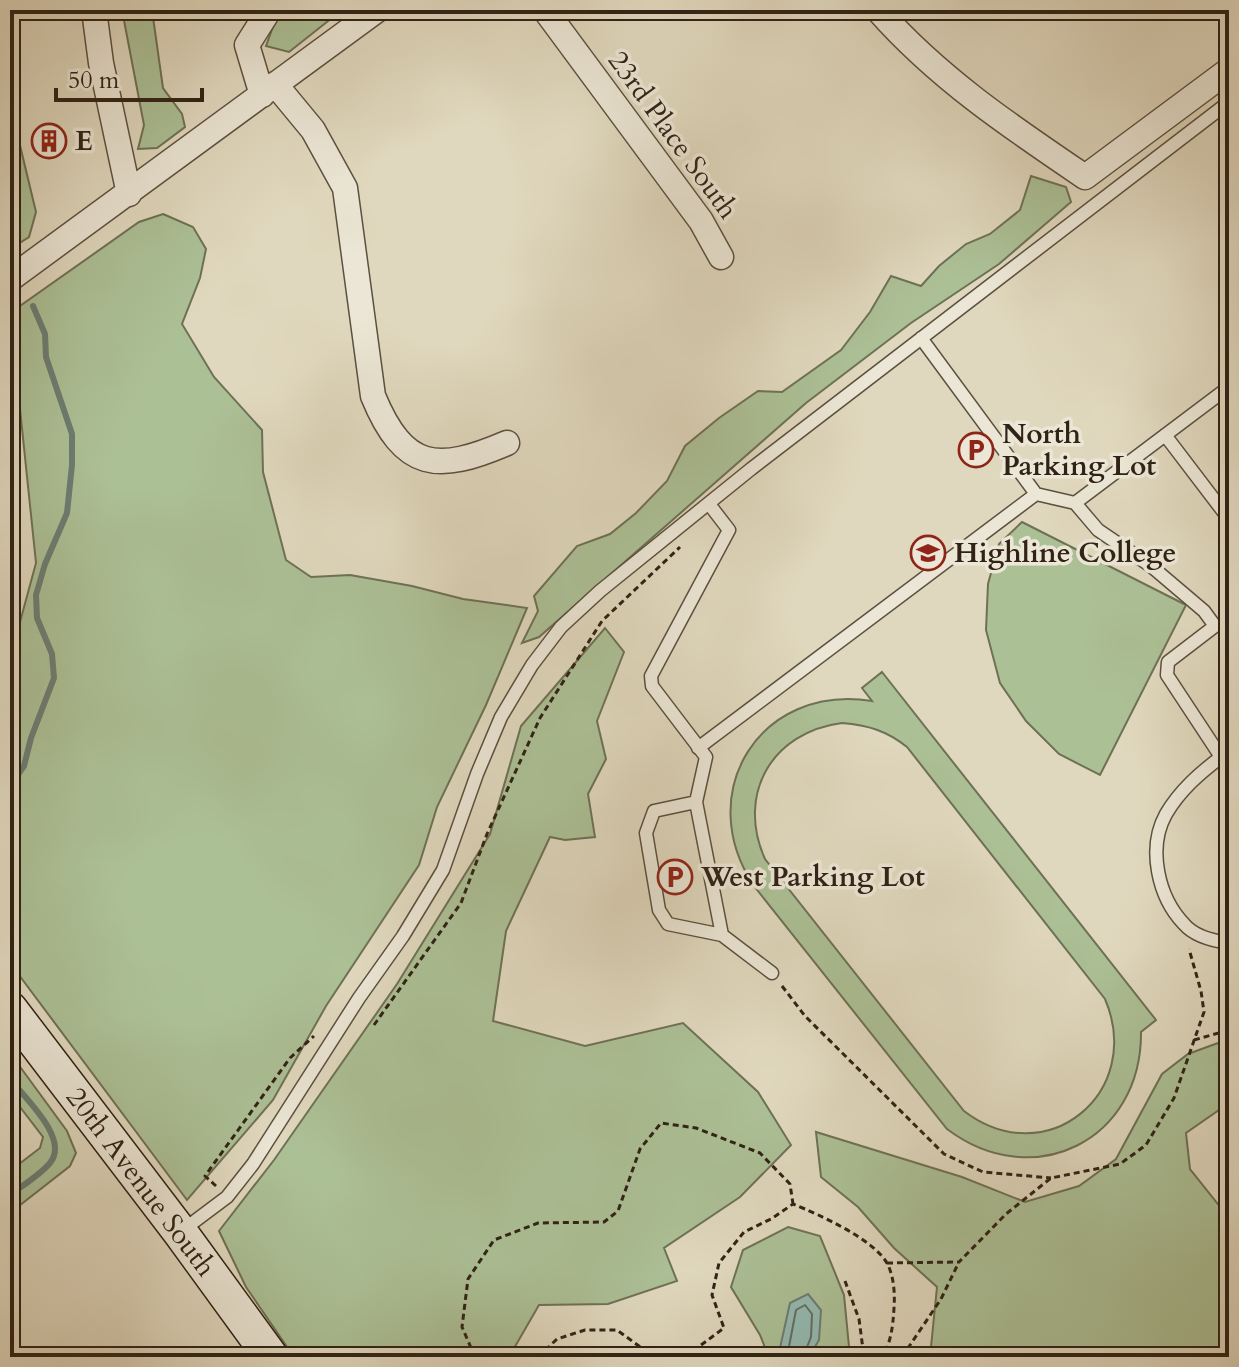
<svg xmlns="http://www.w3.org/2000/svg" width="1239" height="1367" viewBox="0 0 1239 1367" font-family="Cardo,serif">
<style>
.green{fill:#acc096;stroke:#6e7156;stroke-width:2;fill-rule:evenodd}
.water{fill:#94bab1;stroke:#6c7d73;stroke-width:2}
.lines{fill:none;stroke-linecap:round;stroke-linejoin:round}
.shore{stroke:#626e64;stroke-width:2}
.stream{stroke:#6c7d73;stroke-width:6}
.lane-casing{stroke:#5c5040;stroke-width:15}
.street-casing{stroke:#5c5040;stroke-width:27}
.secondary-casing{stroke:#302216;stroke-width:37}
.path{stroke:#302216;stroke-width:3;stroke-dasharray:6 4;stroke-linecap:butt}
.lane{stroke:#ebe6d5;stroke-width:12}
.street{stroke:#ebe6d5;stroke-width:24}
.secondary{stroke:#ebe6d5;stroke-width:34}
.labels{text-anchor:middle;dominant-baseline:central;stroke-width:7;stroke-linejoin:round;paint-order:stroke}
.street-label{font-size:28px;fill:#302216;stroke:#ebe6d5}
.poi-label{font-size:28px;font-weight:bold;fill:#302216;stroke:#ebe6d5;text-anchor:start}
</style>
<rect width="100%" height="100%" fill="#e0d8be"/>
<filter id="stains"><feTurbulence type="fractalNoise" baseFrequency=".0025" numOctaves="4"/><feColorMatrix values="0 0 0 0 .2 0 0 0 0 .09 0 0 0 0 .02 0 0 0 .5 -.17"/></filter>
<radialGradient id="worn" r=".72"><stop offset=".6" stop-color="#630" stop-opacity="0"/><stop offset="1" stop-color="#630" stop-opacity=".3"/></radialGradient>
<!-- green -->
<path class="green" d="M122,10H152L163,88L182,114L185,127L157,148L138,149L144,125Z
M279,10H342L289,52L266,46Z
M10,88L18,94L12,112L36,212L29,237L10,249Z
M1031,176L1066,187L1071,202L999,264L911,323L806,403L539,637L522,643L538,611L534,596L577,546L610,534L636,513L667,481L685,446L719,418L758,391L782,392L841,350L870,312L891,276L921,286L939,266L966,244L990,234L1020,210Z
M163,214L193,227L206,249L200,278L182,324L214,377L262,430L263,472L286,560L311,577L350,575L412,586L463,599L527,608L486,705L437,807L419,865L326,1006L273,1100L187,1200L10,963V659L36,563L10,313L139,222Z
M1022,522L1186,605L1100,775L1059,754L1026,721L1000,683L986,630L988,584L999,544Z
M605,628L624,652L597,721L606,759L588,794L595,837L565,840L550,837L506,931L493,1021L585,1046L683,1023L758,1092L791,1145L740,1197L664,1248L677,1281L608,1304L539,1305L509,1357H294L246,1287L219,1231L274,1160L397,984L490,834L521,726Z
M882,672L1156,1020L1141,1032C1142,1141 1033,1194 947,1129L754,886C692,793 760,683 872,701L862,688ZM842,723C868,725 887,731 907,747L1105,999C1145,1093 1046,1174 964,1111L765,859C736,794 772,732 842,723Z
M1229,1039V1103L1186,1133L1190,1169L1229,1218V1357H930L937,1287L894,1248L858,1207L821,1177L816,1132L962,1177L1025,1202L1079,1186L1116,1159L1162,1074L1188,1054Z
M10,1053L67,1131L76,1153L70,1166L10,1213V1171L40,1148L43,1137L10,1094Z
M788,1227L820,1236L844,1295L850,1357H717L739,1351L766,1350L760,1335L731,1287L743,1250Z"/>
<!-- water -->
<path class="water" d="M808,1294L821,1310L819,1340L809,1357H778L790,1303Z"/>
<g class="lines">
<!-- shore -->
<path class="shore" d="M787,1357L796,1310L805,1305L812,1314L811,1337L803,1357"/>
<!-- stream -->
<path class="stream" d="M10,786L24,766L31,738L54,678L52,654L37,618L36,595L45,564L67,513L72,465V434L46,357L45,334L33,306
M10,1079C25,1098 70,1139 50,1163C40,1175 23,1185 10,1195"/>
<!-- lane casing -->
<g class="lane-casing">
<path id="lane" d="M921,338L1036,494L1075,503L1098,530L1151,566L1204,611L1215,626L1168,662L1167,675L1221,757H1229
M1165,435L1229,519
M1075,503L1229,387
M709,504L729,530L651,676L652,686L706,757L696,802L722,935L772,973
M698,748L1036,494
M1221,757C1200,773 1180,790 1166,814C1147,848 1158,897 1184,924C1194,936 1214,941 1229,943
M696,802L654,811L646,833L659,910L668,924L722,935
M183,1230L227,1197L253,1164L359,998L403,936L443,870L477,774L501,717L532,665L561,627L600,591L751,469L1229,102"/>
</g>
<!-- street casing -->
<g class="street-casing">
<path id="street" d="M94,10L101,63L129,194
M545,10L701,221L721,257
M878,10C938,78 1011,127 1085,177L1229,70
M275,84L313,130L345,188L373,396C404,471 437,473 507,443
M262,95L247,45L266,15L265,10
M10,279L377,10"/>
</g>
<!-- secondary casing -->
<g class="secondary-casing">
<path id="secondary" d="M10,1009L180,1232L271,1357"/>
</g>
<!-- path -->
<path class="path" d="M782,986L805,1016L944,1154L983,1172L1051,1178
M374,1025L461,903L487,834L540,718L602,621L680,547
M1194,1040L1229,1030
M216,1186L205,1176L290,1058L314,1036
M887,1263L959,1262L1006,1214L1051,1178L1120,1164L1146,1145L1174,1098L1204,1012L1201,991L1189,949
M845,1281L859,1319L864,1357
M475,1357L462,1327L468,1279L494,1240L538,1223L604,1222L618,1211L640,1149L661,1123L696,1128L760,1153L790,1184L793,1204
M538,1357L557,1339L585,1330H617L654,1357
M685,1357L724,1328L712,1295L719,1263L744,1232L771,1219L793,1204C818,1214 876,1240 888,1265C894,1278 895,1294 894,1308C893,1326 891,1341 883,1357
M902,1357L941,1299L959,1262"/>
<!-- lane -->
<use href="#lane" class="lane"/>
<!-- street -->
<use href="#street" class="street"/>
<!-- secondary -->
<use href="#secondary" class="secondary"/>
</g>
<!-- icons -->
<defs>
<g id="building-ring" transform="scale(1.8)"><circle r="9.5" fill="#ebe6d5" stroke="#8f2418" stroke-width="1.5"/><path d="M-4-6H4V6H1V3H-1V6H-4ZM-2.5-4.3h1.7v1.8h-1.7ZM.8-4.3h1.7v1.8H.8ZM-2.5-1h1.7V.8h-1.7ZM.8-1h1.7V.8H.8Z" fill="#8f2418"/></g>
<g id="parking-ring" transform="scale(1.8)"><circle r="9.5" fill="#ebe6d5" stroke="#8f2418" stroke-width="1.5"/><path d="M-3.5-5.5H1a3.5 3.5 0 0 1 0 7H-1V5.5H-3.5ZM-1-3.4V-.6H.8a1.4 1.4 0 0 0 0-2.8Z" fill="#8f2418"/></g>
<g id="university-ring" transform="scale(1.8)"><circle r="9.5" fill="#ebe6d5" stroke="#8f2418" stroke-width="1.5"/><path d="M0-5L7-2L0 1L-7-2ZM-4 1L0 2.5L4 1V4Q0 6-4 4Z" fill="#8f2418"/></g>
</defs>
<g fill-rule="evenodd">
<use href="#building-ring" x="49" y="141"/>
<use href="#parking-ring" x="976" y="450"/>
<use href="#university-ring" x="928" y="553"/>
<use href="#parking-ring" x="675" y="877"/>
</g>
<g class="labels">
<!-- street labels -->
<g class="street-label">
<text transform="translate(673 135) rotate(54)">23rd Place South</text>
<text transform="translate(141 1182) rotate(53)">20th Avenue South</text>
</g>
<!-- poi labels -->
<g class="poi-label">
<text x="75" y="141">E</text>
<text x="1002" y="434">North<tspan x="1002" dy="32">Parking Lot</tspan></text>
<text x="954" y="553">Highline College</text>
<text x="701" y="877">West Parking Lot</text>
</g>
</g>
<!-- margin -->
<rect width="1239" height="1367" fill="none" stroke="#e0d8be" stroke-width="40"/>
<rect x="12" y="12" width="1215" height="1343" fill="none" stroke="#302216" stroke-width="4"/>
<rect x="20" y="20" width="1199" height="1327" fill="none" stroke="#302216" stroke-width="2"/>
<!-- scale -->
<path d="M56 88v12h146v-12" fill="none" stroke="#302216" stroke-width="4"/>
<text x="68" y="88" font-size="24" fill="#302216" stroke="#ebe6d5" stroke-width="6" paint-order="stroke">50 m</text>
<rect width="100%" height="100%" filter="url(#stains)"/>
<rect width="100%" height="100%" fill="url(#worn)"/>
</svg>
